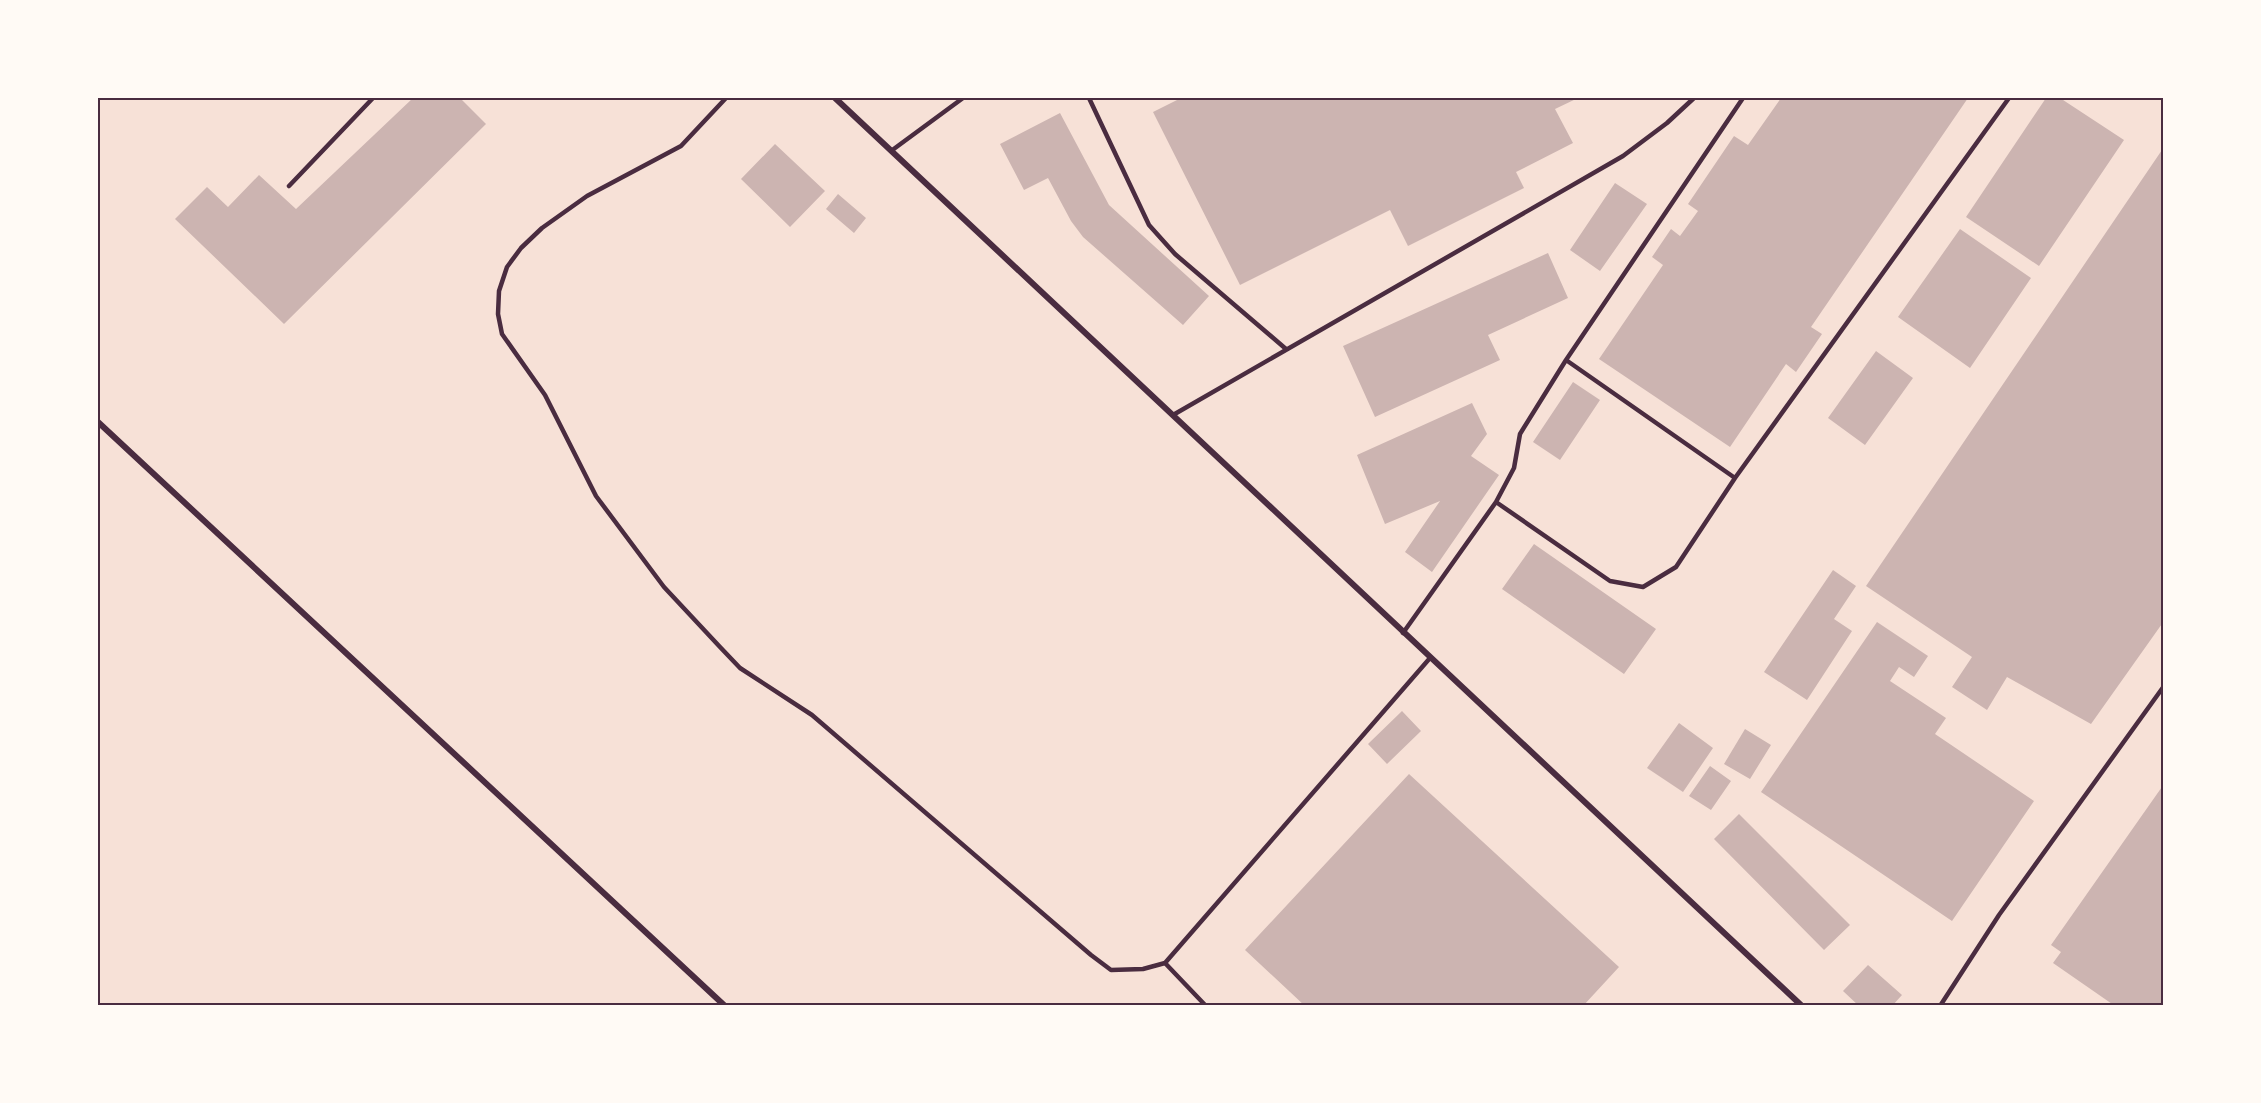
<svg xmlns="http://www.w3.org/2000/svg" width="2261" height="1103" viewBox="0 0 2261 1103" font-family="'Archivo Narrow',sans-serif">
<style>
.building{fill:#ccb4b1}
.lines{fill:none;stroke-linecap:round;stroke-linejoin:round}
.service{stroke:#4a2c40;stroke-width:4.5}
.minor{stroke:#4a2c40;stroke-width:6}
.neatline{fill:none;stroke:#4a2c40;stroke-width:2}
</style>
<rect width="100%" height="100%" fill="#f7e1d7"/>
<!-- building -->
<path class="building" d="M413,98H460L486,124L284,324L175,219L207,187L228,207L259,175L296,209Z
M1181,98H1578L1555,109L1573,143L1516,172L1524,188L1408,246L1390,210L1240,285L1153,112Z
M1781,98H1968L1811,327L1822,334L1796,372L1786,364L1730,447L1599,359L1663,265L1652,257L1671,229L1680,236L1698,211L1688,204L1734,136L1748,145Z
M2046,98H2060L2124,140L2039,266L1966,217Z
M1060,113L1109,205L1209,296L1183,325L1083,237L1071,221L1048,178L1024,190L1000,144Z
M775,144L825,191L790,227L741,179Z
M2164,147V621L2091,724L2007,677L1987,710L1952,687L1972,657L1866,586Z
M1615,183L1647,204L1600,271L1570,250Z
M838,194L866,218L854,233L826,209Z
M1960,229L2031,278L1970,368L1898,317Z
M1548,253L1568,298L1488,335L1500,360L1375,417L1343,346Z
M1876,351L1913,378L1865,445L1828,418Z
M1573,382L1600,400L1560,460L1533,442Z
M1472,403L1487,434L1471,456L1499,475L1432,572L1405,552L1440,501L1385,524L1357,455Z
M1534,544L1656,629L1624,674L1502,589Z
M1833,570L1856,586L1834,619L1852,631L1807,700L1764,672Z
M1877,622L1928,656L1914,677L1899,667L1890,681L1946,718L1935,734L2034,801L1952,921L1761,792Z
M1402,711L1421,731L1387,764L1368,744Z
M1679,723L1713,748L1683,792L1647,768Z
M1745,729L1771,745L1750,779L1724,764Z
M1710,766L1731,781L1711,810L1689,796Z
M1409,774L1619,967L1583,1006H1305L1245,950Z
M2164,784V1006H2115L2053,963L2061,952L2051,945Z
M1739,814L1850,925L1824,950L1714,839Z
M1868,965L1902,995L1892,1006H1859L1843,991Z"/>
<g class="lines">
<!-- service -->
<path class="service" d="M726,98L681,146L587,196L542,228L521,248L507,267L499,291L498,314L502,334L545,395L596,496L664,587L720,647L740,668L812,715L1091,955L1111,970L1143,969L1165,963
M1089,98L1149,225L1175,254L1286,349
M891,151L963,98
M289,186L373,98
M1566,360L1735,478
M1173,415L1623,156L1667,123L1694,98
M1496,502L1610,581L1643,587L1676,567L1735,478L2009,98
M1403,633L1496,502L1514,468L1520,434L1566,360L1743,98
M1206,1006L1165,963L1430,658
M1940,1006L1999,915L2164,686"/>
<!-- minor -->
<path class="minor" d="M835,98L1802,1006
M98,422L725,1006"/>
</g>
<!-- border -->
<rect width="2261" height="1103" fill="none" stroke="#fffaf5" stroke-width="198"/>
<rect x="99" y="99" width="2063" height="905" class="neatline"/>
</svg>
